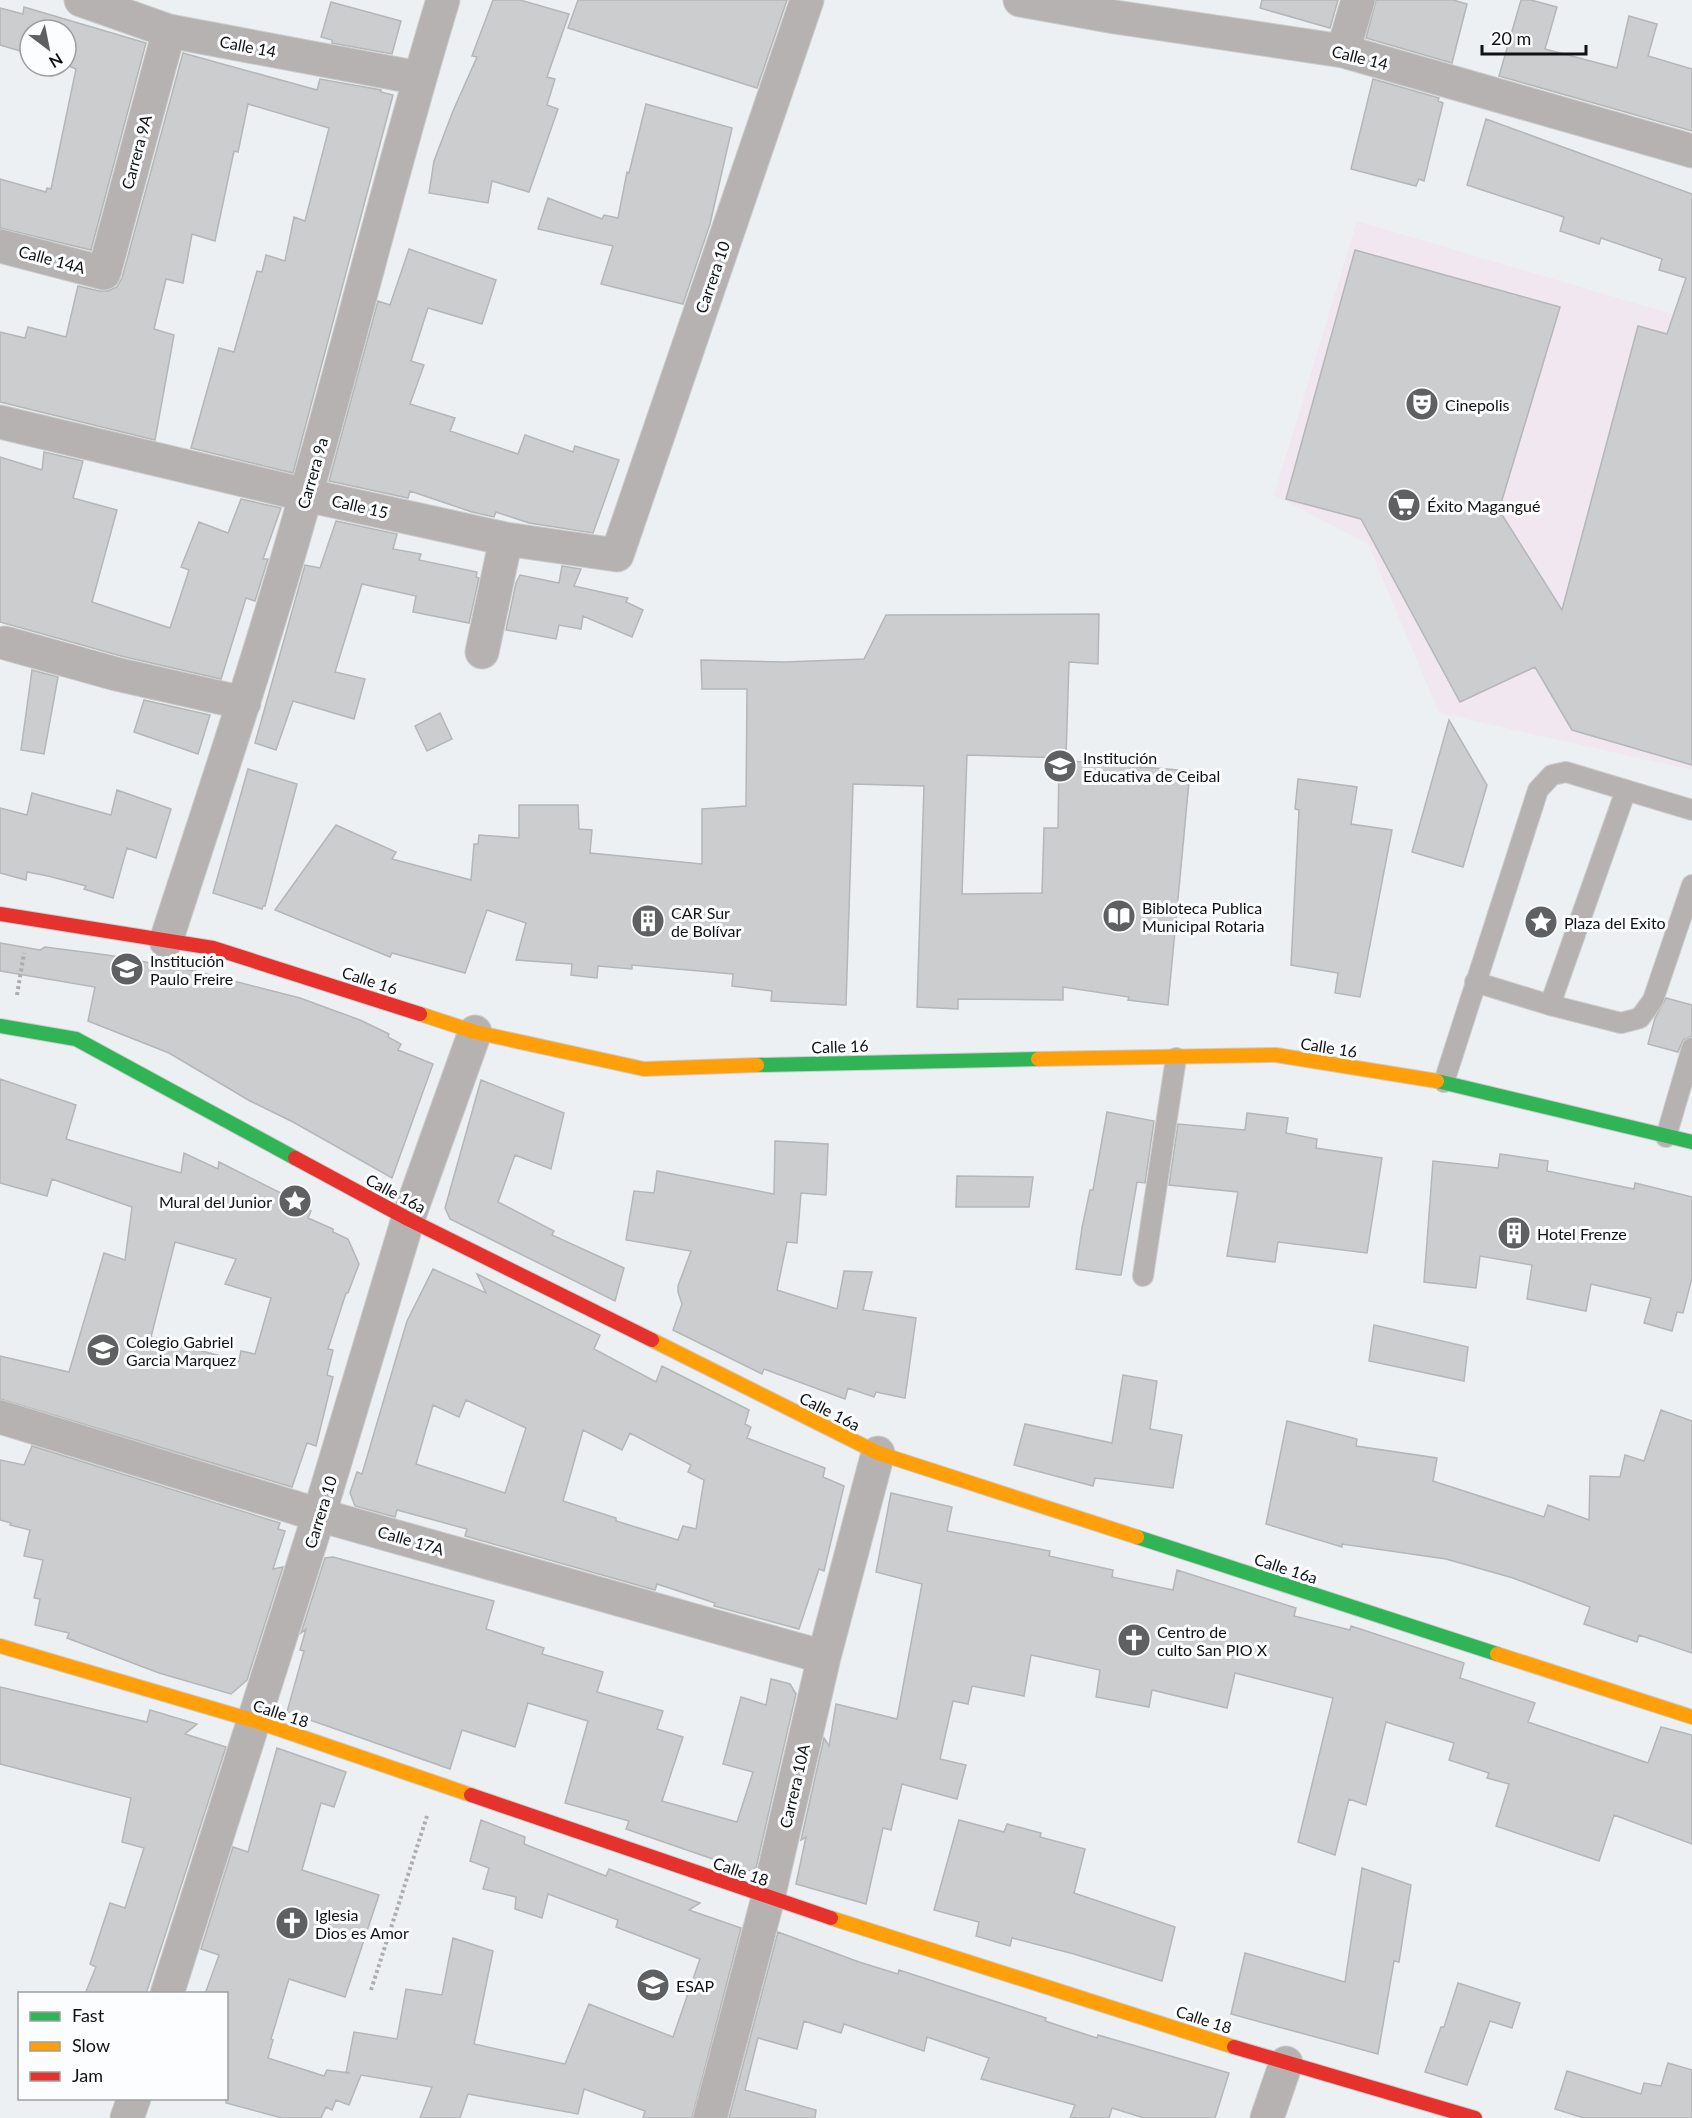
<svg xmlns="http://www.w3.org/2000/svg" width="1692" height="2118" viewBox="0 0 1692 2118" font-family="Lato,sans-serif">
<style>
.commercial{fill:#f0e7f0}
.building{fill:#cbcdcf;stroke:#b4b6b8;stroke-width:1.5;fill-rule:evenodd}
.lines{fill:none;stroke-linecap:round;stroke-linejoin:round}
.lane-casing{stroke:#cbcccd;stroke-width:22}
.street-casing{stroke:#cbcccd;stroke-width:35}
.fast-casing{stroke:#cbcccd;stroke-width:16}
.slow-casing{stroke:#cbcccd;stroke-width:16}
.jam-casing{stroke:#cbcccd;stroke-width:16}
.path{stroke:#aeadad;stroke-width:4;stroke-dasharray:3 3;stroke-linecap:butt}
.lane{stroke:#b6b2b1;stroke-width:20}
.street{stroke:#b6b2b1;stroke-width:33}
.fast{stroke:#30b455;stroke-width:14}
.slow{stroke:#ff9f0a;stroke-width:14}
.jam{stroke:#e5322d;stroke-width:14}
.labels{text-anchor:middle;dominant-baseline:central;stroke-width:6;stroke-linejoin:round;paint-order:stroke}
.street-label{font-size:16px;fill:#111213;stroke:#fbfdff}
.poi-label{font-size:16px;fill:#111213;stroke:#fbfdff;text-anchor:start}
</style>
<rect width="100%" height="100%" fill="#edf0f2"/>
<!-- commercial -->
<path class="commercial" d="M1357,221L1692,320V770L1439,713L1368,544L1274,495Z"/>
<!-- building -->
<path class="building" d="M493,0H520L569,14L547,77L555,79L547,105L558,109L529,192L492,181L488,203L429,193L434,161L453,111L477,57L472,56Z
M578,0H787L757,88L568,28Z
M1262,0H1338L1330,28L1260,8Z
M1376,0H1453L1467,4L1452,63L1366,38Z
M1521,0H1531L1557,7L1545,49L1617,68L1629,16L1657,24L1648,56L1692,69V131L1499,76Z
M331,2L401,21L392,54L332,43V40L321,37Z
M24,7L146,43L91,250L0,228V179L46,192L47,188L51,189L76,69L66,65V30H30V54L0,45V8L23,14Z
M183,53L317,90L320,79L381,90V92L393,95L293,473L191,448L219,348L234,352L257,271L262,272L266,255L285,261L294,217L305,221L329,128L248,104L238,152L234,151L215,241L192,234L183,283L166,279L154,329L174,335L155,440L0,402V332L25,338L28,327L66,337L78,286L99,291H108L117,287L122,278Z
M1373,79L1439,98L1438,101L1443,103L1424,181L1419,179L1416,186L1351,169Z
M646,104L732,128L710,224L683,304L601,284L613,246L538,229L548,198L602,219L604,215L618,218L627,172L629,173Z
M1486,119L1692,194V765L1572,730L1535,667L1460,702L1361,519L1286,499L1355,250L1560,307L1499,510L1562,610L1638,326L1667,334L1686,278L1659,270L1662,259L1601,238L1599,244L1560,231L1564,217L1467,185Z
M409,249L496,280L482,324L428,308L411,361L424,365L410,404L455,418L450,431L518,454L525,435L573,452L575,446L619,460L593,533L529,523L496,512L494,517L472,512L410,491L408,498L329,481L378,301L390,305Z
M44,452L83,461L73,498L117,510L92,602L170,628L189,570L181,567L199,522L228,533L241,499L281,508L263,559H268L255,601L246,598L221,679L121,656L0,622V457L42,470Z
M336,521L397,534L393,549L421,554L419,560L477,572L476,577L479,578L469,623L413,612L416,596L362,584L335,672L365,679L354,719L293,701L276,750L255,743L305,565L320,568Z
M562,566L581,569L574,586L628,598L626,602L643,610L632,637L583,616L581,629L559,625L556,639L506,630L516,583L520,575L559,583Z
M1099,614L1098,664L1069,662L1066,758L967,755L962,894L1042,893L1044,828H1058L1059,760L1190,771L1168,1005L1128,1000L1129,997L1063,987V1000L958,999V1009L917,1007L924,786L853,784L846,1005L771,1001L772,991L732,986L733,974L632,965V969L598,966L597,978L571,975L572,964L516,960L526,923L487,910L465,973L392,953L390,957L275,910L336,825L396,852L392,859L471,880L474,844H478L479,835L519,838V805H578L579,829L592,830L590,853L702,864V809L746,806L747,689H702L701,660L784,662L864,659L886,615Z
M32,670L58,677L44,754L21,750Z
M144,700L210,715L198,754L134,732Z
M440,713L452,739L427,751L415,726Z
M1449,720L1487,785L1463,867L1412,852Z
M248,769L297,784L265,906H263L262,909L213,893Z
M1298,779L1357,787L1351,824L1392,830L1360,997L1335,993L1338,973L1291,965L1299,810L1295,809Z
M117,790L171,809L156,858L127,848L113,898L84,889L86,886L48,876L27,872L26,880L0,873V808L27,815L32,793L111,815Z
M0,943L40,950L45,947L107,955L195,971L300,998L360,1020L389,1034L388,1037L401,1044L398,1050L433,1064L392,1178L293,1122L250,1101L169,1053L88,1021L95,987L0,971Z
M1666,998L1692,1005V1036L1683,1040L1678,1052L1648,1044L1655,1018Z
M0,1079L76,1105L66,1139L181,1173L184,1153L218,1169L219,1162L283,1194L281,1198L311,1211L308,1218L333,1229V1232L348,1239L359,1264L348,1293H346L328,1349L333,1350L327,1375L333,1377L316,1446L307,1443L292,1487L0,1399V1356L69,1372L104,1253L125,1260L132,1207L52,1179L47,1196L0,1183ZM175,1242L236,1259L225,1284L271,1298L255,1354L241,1351L239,1361L151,1337Z
M481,1080L564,1113L551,1169L515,1155L498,1202L554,1231L552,1235L624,1268L615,1301L450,1219L445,1208Z
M1107,1112L1154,1121L1145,1183L1137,1182L1121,1275H1118L1076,1269L1082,1228L1090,1190H1093Z
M1247,1113L1288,1118L1286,1133L1317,1139L1316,1148L1382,1158L1367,1253L1278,1242L1275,1262L1227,1256L1238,1192L1169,1185L1178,1124L1245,1130Z
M775,1141L828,1144L826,1195L801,1193L797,1243L787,1242L777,1290L837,1309L844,1271L872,1272L863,1310L916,1318L905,1398L876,1392L874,1397L848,1388L845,1399L764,1369L762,1374L673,1330L682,1304L678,1292V1286L691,1251L626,1240L634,1191L654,1193L657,1171L774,1194Z
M1500,1154L1548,1161L1547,1171L1634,1189L1635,1183L1692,1197V1278L1683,1313L1677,1312L1672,1331L1644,1323L1651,1298L1591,1284L1586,1311L1527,1299L1532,1265L1480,1256L1476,1288L1424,1282L1433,1161L1498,1168Z
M957,1176L1033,1177L1029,1207H956Z
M433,1269L486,1293L477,1274L600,1335L594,1349L656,1382L662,1366L749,1410L745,1424L751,1427L747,1438L825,1468L823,1477L844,1486L824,1571L819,1569L799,1629L714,1606L715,1603L657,1584L655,1590L465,1536L467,1529L397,1510L395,1517L355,1506L350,1493L357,1472L362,1474L407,1321ZM466,1400L526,1428L505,1493L416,1464L433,1405L459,1417ZM583,1430L622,1450L630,1433L691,1465L688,1472L704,1480L696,1529L683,1526L678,1540L616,1521V1518L563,1501Z
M1374,1325L1468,1347L1464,1381L1369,1361Z
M1123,1375L1157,1381L1150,1429L1182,1435L1173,1488L1095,1478L1093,1486L1014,1465L1025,1424L1112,1443Z
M1661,1410L1692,1421V1653L1639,1635L1637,1642L1584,1624L1590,1607L1513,1578L1446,1559L1342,1544V1547L1266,1524L1287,1421L1357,1439L1356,1446L1437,1458L1433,1481L1544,1517L1548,1505L1589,1520L1590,1476L1620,1477L1625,1455L1644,1461Z
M32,1446L280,1523L278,1529L285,1531L273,1569L283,1567L247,1680L231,1694L159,1673L67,1638L69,1633L35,1625L40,1599L34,1598L43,1560L24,1556L30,1530L10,1525L11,1523L0,1520V1460L24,1465Z
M891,1493L952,1507L947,1531L1050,1551L1049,1556L1113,1570L1112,1577L1173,1590L1177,1570L1296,1608L1294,1616L1350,1630L1351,1626L1464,1663L1460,1678L1535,1703L1528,1722L1648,1763L1661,1727L1692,1735V1844L1614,1815L1599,1861L1496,1826L1509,1784L1487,1778L1489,1773L1449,1760L1454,1743L1386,1722L1366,1805L1349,1799L1335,1855L1298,1842L1333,1698L1235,1673L1227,1708L1152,1690L1149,1707L1096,1697L1100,1670L1031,1655L1024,1696L972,1686L968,1704L953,1701L940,1759L966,1765L957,1799L902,1784L891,1830L883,1828L866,1904L796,1884L806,1837L801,1840L824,1738L829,1746L836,1704L897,1719L922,1584L876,1572Z
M333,1557L494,1601L486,1629L544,1648L542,1654L603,1672L597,1692L663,1711L657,1729L683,1737L662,1801L737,1822L753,1772L723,1764L741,1697L766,1705L771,1679L790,1684L796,1694L756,1868L751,1871L736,1867L626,1829L629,1821L565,1803L588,1721L528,1703L515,1747L462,1730L450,1769L287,1712L304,1651L300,1650L306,1629L301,1633L325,1558Z
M0,1687L147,1722L150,1710L197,1724L185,1734L226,1747L146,1994H85L96,1967L90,1964L110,1903L125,1908L144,1848L122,1842L131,1798L0,1764Z
M277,1748L346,1772L334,1807L321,1803L302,1870L379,1895L345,1997L289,1979L271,2039L273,2040L268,2058L324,2076L327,2070L350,2073H346L354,2032L397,2039L406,1989L442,1995L453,1938L493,1951L474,2044L565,2064L589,2004L673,2037L700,1959L616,1927L618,1920L548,1894L542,1918L515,1909L516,1897L483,1889L489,1868L470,1861L481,1820L525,1837L524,1844L606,1876L609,1869L700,1903L689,1910L741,1928L692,2118H643L645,2111L584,2089L578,2114L468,2094L460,2118H420L432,2087L361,2075L349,2105L336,2100L332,2110L326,2107L321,2118H282L226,2103V1994H205L219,1955L201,1949L233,1847L248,1852Z
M959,1820L1004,1832L1007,1824L1041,1833L1040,1837L1085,1849L1074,1893L1175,1927L1162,1981L1074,1954L1012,1938L1010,1946L976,1936L979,1922L934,1910Z
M1362,1868L1411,1885L1399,1962L1394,1961L1378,2054L1231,2014L1245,1953L1345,1982Z
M778,1932L859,1962L898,1974L899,1970L1046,2018L1045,2021L1097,2038L1098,2035L1229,2073L1215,2118H1144L1112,2108L1109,2118H1070L1075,2105L981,2079L989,2058L927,2037L924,2051L844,2024L841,2033L804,2021L797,2049L758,2038L745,2090L816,2110L815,2118H729Z
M1458,1983L1520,2003L1512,2028L1490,2021L1467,2085L1425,2072L1441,2027H1444Z
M1668,2063L1692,2070V2118H1584L1555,2109L1567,2071L1641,2094L1644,2083L1661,2086Z"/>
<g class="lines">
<!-- lane casing -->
<g class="lane-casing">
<path id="lane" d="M1475,982L1550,1005L1621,1023L1640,1018L1653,1000L1692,885
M1550,1005L1626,790
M1444,1082L1538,790L1552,775L1566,772L1692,810
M1666,1137L1692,1048
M1143,1276L1176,1058"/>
</g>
<!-- street casing -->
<g class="street-casing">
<path id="street" d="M81,0L169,31L419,78
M1020,0L1115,17L1343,51L1692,151
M1343,51L1358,0
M0,246L104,273L169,31
M0,422L306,495L506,539L617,555L807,0
M5,643L116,674L244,703
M482,652L506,539
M166,941C214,793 264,645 306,494C353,330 393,164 443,0
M0,1417L319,1515L824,1657
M167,1994L319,1515L408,1219L475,1032
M127,2118L134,2098
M710,2118L768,1898L824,1657L878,1453
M1267,2118L1286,2063"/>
</g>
<!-- fast casing -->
<g class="fast-casing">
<path id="fast" d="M0,1026L76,1039L295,1158
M757,1065L1038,1059
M1437,1081L1692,1142
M1137,1537L1497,1654"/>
</g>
<!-- slow casing -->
<g class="slow-casing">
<path id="slow" d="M420,1014L475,1032L644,1069L757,1065
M1038,1059L1276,1055L1437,1081
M652,1340L878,1453L1137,1537
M0,1646L255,1721L471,1795
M1497,1654L1692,1717
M831,1918L1234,2047"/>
</g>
<!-- jam casing -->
<g class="jam-casing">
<path id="jam" d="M0,914L213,948L420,1014
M295,1158L408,1219L652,1340
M471,1795L831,1918
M1234,2047L1475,2118"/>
</g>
<!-- path -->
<path class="path" d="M17,995L24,953
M371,1990L427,1816"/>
<!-- lane -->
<use href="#lane" class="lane"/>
<!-- street -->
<use href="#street" class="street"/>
<!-- fast -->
<use href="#fast" class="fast"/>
<!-- slow -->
<use href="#slow" class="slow"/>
<!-- jam -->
<use href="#jam" class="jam"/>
</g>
<!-- icons -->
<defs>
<g id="theatre-disc" transform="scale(1.725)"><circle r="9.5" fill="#5e6061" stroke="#fbfdff"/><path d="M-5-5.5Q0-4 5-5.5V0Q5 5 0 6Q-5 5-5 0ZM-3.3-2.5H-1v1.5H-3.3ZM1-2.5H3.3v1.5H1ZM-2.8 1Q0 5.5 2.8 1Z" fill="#fff"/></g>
<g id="supermarket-disc" transform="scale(1.725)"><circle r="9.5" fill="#5e6061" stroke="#fbfdff"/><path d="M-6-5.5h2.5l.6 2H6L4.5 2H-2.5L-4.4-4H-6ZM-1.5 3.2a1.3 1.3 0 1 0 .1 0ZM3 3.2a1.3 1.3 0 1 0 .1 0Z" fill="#fff"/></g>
<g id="school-disc" transform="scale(1.725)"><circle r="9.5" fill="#5e6061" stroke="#fbfdff"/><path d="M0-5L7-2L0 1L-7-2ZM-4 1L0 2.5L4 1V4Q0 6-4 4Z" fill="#fff"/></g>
<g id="library-disc" transform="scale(1.725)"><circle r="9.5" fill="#5e6061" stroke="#fbfdff"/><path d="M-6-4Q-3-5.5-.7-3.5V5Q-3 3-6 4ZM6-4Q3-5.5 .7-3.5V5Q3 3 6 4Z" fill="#fff"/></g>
<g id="building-disc" transform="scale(1.725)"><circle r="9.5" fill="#5e6061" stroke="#fbfdff"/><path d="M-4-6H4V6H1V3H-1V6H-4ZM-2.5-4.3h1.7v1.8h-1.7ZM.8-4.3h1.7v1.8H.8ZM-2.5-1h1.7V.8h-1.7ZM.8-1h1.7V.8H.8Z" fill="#fff"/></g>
<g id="sight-disc" transform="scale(1.725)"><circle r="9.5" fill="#5e6061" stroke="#fbfdff"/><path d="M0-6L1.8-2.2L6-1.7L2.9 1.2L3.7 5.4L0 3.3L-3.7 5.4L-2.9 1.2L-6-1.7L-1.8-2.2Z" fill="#fff"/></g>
<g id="church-disc" transform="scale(1.725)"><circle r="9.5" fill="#5e6061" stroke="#fbfdff"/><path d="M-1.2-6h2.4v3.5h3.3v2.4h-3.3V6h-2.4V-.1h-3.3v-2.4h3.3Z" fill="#fff"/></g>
<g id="university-disc" transform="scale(1.725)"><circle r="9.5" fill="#5e6061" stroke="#fbfdff"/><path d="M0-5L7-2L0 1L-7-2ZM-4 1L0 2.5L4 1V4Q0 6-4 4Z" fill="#fff"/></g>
</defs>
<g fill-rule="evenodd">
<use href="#theatre-disc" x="1422" y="404"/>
<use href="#supermarket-disc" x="1404" y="505"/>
<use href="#school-disc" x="1060" y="766"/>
<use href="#library-disc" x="1119" y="916"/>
<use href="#building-disc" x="648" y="921"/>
<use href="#sight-disc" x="1541" y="922"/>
<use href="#school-disc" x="127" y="969"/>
<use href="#sight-disc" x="295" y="1201"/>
<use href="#building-disc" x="1514" y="1233"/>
<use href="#school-disc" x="103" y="1350"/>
<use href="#church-disc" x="1134" y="1640"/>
<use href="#church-disc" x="292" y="1923"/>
<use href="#university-disc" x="653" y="1985"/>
</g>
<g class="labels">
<!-- street labels -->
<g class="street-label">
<text transform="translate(248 46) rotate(11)">Calle 14</text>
<text transform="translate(1360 57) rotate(14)">Calle 14</text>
<text transform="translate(136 152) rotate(-75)">Carrera 9A</text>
<text transform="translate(52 259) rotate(15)">Calle 14A</text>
<text transform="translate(712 277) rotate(-71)">Carrera 10</text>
<text transform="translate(312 473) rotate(-74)">Carrera 9a</text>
<text transform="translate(360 506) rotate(13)">Calle 15</text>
<text transform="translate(370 980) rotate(18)">Calle 16</text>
<text transform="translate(840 1046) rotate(-2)">Calle 16</text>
<text transform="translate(1329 1047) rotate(9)">Calle 16</text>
<text transform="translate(396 1193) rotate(28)">Calle 16a</text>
<text transform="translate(830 1411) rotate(27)">Calle 16a</text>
<text transform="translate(320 1512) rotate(-73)">Carrera 10</text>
<text transform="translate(411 1540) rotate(16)">Calle 17A</text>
<text transform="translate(1286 1568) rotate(18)">Calle 16a</text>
<text transform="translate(281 1713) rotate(18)">Calle 18</text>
<text transform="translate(794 1786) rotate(-77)">Carrera 10A</text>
<text transform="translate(741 1871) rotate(19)">Calle 18</text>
<text transform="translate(1204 2019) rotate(18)">Calle 18</text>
</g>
<!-- poi labels -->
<g class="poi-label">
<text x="1445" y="404">Cinepolis</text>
<text x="1427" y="505">Éxito Magangué</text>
<text x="1083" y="757">Institución<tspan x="1083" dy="18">Educativa de Ceibal</tspan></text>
<text x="1142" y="907">Bibloteca Publica<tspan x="1142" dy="18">Municipal Rotaria</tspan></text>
<text x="671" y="912">CAR Sur<tspan x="671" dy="18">de Bolívar</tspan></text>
<text x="1564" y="922">Plaza del Exito</text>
<text x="150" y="960">Institución<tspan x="150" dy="18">Paulo Freire</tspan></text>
<text x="272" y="1201" text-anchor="end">Mural del Junior</text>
<text x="1537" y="1233">Hotel Frenze</text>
<text x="126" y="1341">Colegio Gabriel<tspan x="126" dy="18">Garcia Marquez</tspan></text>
<text x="1157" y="1631">Centro de<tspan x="1157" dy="18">culto San PIO X</tspan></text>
<text x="315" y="1914">Iglesia<tspan x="315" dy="18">Dios es Amor</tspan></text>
<text x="676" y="1985">ESAP</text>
</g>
</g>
<!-- legend -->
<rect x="18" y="1992" width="210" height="108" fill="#fbfdff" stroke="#9d9fa1" stroke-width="1.5"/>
<rect x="30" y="2012" width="30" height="9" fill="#30b455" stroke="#9d9fa1" stroke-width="1.5"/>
<text x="72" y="2022" font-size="18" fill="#111213">Fast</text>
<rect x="30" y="2042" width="30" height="9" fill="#ff9f0a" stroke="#9d9fa1" stroke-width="1.5"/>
<text x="72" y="2052" font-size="18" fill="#111213">Slow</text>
<rect x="30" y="2072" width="30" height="9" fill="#e5322d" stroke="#9d9fa1" stroke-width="1.5"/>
<text x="72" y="2082" font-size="18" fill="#111213">Jam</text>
<!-- north arrow -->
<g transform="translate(48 48) rotate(148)"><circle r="28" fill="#fbfdff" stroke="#9d9fa1" stroke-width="1.5"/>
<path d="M0-4.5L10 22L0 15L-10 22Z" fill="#5e6061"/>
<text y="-9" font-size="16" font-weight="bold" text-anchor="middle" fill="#111213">N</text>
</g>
<!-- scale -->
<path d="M1482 45v9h104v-9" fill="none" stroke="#111213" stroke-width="3"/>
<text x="1491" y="45" font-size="18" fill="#111213" stroke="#fbfdff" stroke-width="4.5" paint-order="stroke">20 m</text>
</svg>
